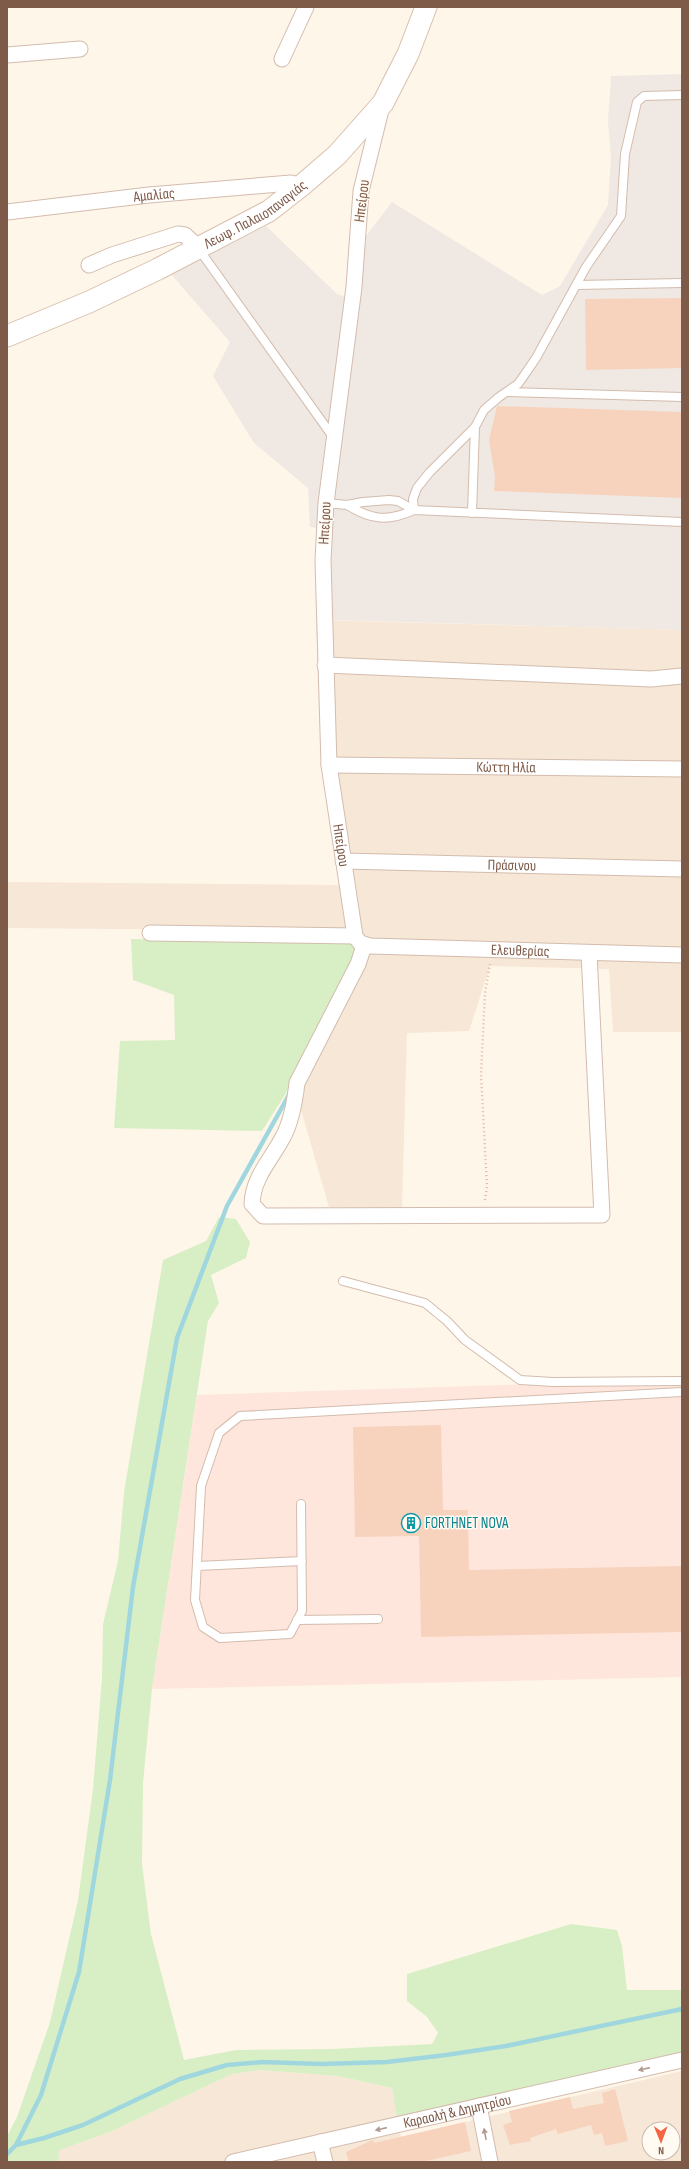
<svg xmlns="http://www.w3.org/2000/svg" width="689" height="2169" viewBox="0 0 689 2169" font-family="'Sofia Sans Condensed',sans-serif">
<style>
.residential{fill:#f7e7d7;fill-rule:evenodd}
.commercial{fill:#ffe6dd}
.industrial{fill:#f0e8e3}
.green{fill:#d8efc5}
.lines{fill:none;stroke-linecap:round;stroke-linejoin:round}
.stream{stroke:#a0d7df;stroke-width:4.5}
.building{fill:#f7d3be}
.lane-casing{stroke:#d3bcad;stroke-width:10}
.street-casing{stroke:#d3bcad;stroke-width:17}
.secondary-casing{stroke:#d9bfac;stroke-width:23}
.path{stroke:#deb6a0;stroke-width:2.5;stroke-dasharray:1 3;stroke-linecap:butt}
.lane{stroke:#fff;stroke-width:8}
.street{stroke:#fff;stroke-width:15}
.secondary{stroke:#fff;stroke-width:21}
.oneway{fill:#b29c92}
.labels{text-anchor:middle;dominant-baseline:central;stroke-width:3;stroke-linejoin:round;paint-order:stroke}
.street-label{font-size:15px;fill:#7e5a49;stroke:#fffaf2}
.culture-label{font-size:15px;fill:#0d838f;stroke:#fffaf2;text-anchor:start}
</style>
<rect width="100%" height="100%" fill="#fff6ea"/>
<!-- residential -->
<path class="residential" d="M316,620L682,630V1032H613L609,969L490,966L469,1031L407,1033L402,1208L329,1207L293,1082L345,931L7,928V882L341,885L321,749Z
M259,2070L337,2076L392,2088L401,2137L682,2071V2162H58L60,2150L110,2132L232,2074ZM649,2129H673V2153H649Z"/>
<!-- commercial -->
<path class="commercial" d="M682,1379V1677L152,1689L197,1395Z"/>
<!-- industrial -->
<path class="industrial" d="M682,74V630L331,620L329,530L310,527L308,488L254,443L213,376L230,342L170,273L266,226L337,294L356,300L363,240L392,202L542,295L560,286L608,205L611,156L608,122L611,76Z"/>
<!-- green -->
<path class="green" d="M131,939L350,941L359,958L293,1082L262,1131L114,1128L120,1041L175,1040L174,995L133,980Z
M219,1217L236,1219L250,1242L246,1258L211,1275L219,1303L208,1321L152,1689L143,1783L142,1864L151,1934L184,2060L236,2050L332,2049L432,2044L438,2033L427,2017L407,2001V1974L571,1924L617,1930L622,1946L627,1990H682V2056L397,2118L392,2088L337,2076L259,2070L232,2074L110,2132L60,2150L58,2162H7V2136L17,2117L50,2022L78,1900L93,1789L102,1678L103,1624L118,1561L124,1492L163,1260L206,1241Z"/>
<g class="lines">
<!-- stream -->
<path class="stream" d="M16,2145L44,2138L83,2125L180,2079L227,2065L263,2062L321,2064L387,2062L446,2055L506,2046L682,2009
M7,2154L16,2145L41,2095L79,1972L110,1780L133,1587L177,1338L227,1206L290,1093"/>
</g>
<!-- building -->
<path class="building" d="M682,298V368L586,370L585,299Z
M497,406L682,412V498L494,491L495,477L489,440Z
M441,1425L443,1510H468L469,1570L682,1566V1632L421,1637L419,1536L355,1537L353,1427Z
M615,2089L628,2141L605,2146L602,2133L594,2135L591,2125L558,2134L556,2129L530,2138L531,2141L510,2145L503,2125L512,2122L509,2111L570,2097L573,2109L604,2103L602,2093Z
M465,2122L471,2151L421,2162H349L346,2152L373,2140L374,2143Z"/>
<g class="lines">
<!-- lane casing -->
<g class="lane-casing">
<path id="lane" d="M198,248L333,437
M577,285L682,283
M508,392L682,397
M326,503L347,505L363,502L389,500L398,501L414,510L682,522
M347,505C372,520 387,522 414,510
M414,510L413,499L417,488L429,473L475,427L484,410L499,397L518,384L523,377L536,358L586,267L621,216L625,154L637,102L644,96L682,95
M472,513L475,427
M343,1281L425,1303L447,1321L465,1340L520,1380L553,1382L682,1381
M301,1504L302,1611L290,1634L220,1638L203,1627L195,1600L201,1486L219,1433L240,1416L682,1392
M197,1566L302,1561
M297,1620L378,1619"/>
</g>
<!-- street casing -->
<g class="street-casing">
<g id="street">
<path d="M7,55L80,49"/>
<path d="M282,59L306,7"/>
<path id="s1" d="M382,106L361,191L354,287L326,503L323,561L329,765L355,936L360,943L370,946L682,955"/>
<path id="s2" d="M7,212L149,195L291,183L301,186"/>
<path d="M89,265L112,255L178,234L185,235L198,247"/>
<path d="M325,665L651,679L682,676"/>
<path id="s3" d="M329,765L682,769"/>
<path id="s4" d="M343,861L682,869"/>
<path d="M150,933L355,936"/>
<path d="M364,946L358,964L297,1083C295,1100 292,1121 283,1137C271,1160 253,1177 252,1204L263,1216L602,1215L589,953"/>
<path d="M479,2106L490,2162"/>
<path d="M320,2142L325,2162"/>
<path id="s5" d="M233,2162L682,2060"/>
</g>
</g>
<!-- secondary casing -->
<g class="secondary-casing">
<g id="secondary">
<path id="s6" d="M7,336L89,302L158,269L269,211L301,186L337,155L383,103L408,54L426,7"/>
</g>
</g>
<!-- path -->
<path class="path" d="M485,1200L487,1187L481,1074L485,993L490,964"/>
<!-- lane -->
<use href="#lane" class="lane"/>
<!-- street -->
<use href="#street" class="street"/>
<!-- secondary -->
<use href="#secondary" class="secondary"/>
</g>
<!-- one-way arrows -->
<defs><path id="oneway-solid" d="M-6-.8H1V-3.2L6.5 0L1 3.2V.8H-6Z"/></defs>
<g class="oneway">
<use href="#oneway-solid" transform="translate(644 2069) rotate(167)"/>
<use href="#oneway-solid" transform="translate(381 2129) rotate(167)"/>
<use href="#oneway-solid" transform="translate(485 2134) rotate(-101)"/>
</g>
<!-- icons -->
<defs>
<g id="building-ring" transform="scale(1)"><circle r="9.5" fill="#fffaf2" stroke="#0f9aa8" stroke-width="1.5"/><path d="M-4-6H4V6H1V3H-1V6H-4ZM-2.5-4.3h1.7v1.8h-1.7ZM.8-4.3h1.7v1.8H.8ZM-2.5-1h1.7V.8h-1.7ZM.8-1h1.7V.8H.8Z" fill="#0f9aa8"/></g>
</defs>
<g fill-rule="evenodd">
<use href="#building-ring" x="411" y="1523"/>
</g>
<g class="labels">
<!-- street labels -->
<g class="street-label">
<text stroke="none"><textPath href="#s2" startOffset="148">Αμαλίας</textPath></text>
<text transform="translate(362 201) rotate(-83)">Ηπείρου</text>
<text stroke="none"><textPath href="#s6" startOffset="277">Λεωφ. Παλαιοπαναγιάς</textPath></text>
<text transform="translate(325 523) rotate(-87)">Ηπείρου</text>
<text stroke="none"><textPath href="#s3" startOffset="177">Κώττη Ηλία</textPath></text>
<text stroke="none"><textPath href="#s1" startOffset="745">Ηπείρου</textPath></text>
<text stroke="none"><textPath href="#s4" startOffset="169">Πράσινου</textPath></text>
<text stroke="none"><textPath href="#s1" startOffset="1006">Ελευθερίας</textPath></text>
<text stroke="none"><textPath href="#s5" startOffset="230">Καραολή &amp; Δημητρίου</textPath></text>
</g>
<!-- culture labels -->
<g class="culture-label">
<text x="425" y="1523">FORTHNET NOVA</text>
</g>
</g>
<!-- border -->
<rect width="689" height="2169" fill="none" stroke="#7e5a49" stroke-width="16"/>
<!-- north arrow -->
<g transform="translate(661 2141) rotate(179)"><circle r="19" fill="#fffaf2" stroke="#cbbaae"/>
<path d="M0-3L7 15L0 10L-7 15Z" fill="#f56443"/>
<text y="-6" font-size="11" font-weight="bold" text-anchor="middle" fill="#7e5a49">N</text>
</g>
</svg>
